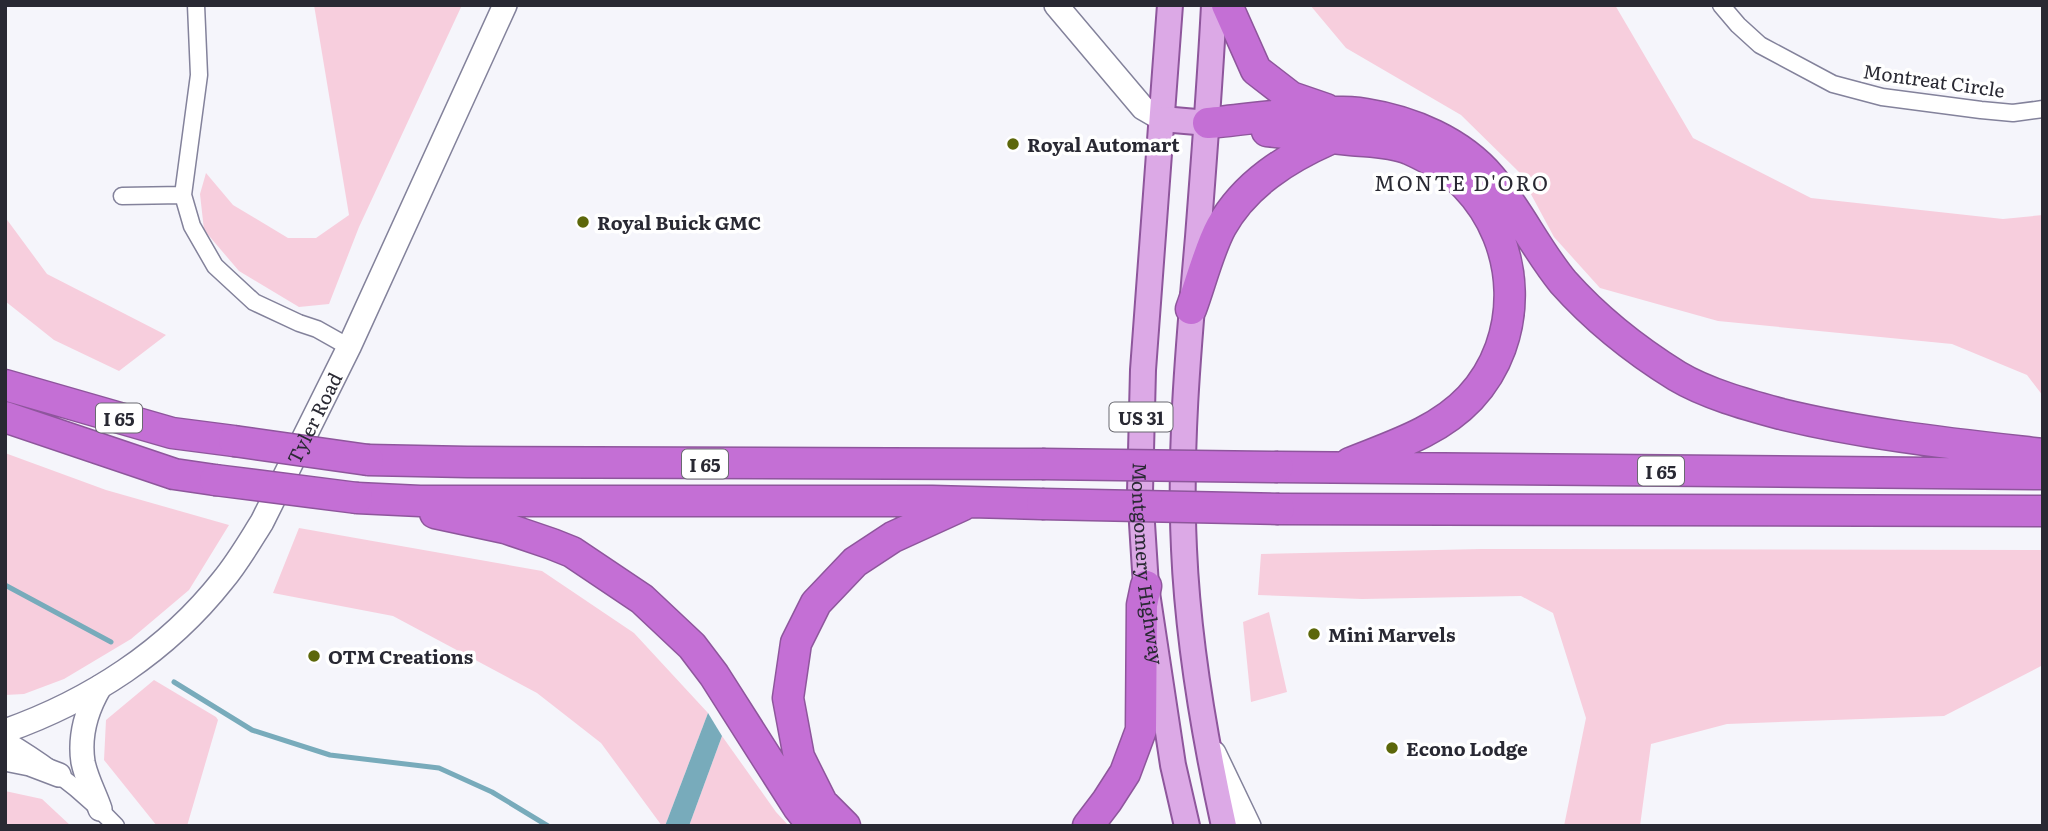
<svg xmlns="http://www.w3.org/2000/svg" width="2048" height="831" viewBox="0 0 2048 831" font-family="Literata,serif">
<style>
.green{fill:#f7cedd}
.water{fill:#78abbb}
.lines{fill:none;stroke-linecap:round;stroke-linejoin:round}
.stream{stroke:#78abbb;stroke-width:5}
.street-casing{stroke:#83829b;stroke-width:19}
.secondary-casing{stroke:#83829b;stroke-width:26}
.primary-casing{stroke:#8e569c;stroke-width:28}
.highway-casing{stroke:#8e569c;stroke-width:33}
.street{stroke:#fff;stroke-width:16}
.secondary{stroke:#fff;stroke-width:23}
.primary{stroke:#dca9e6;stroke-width:24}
.highway{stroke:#c46fd5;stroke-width:30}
.highway-bridge-casing{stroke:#8e569c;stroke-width:33;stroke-linecap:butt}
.highway-bridge{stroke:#c46fd5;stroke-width:30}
.poi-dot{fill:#5c670a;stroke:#fff;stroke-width:2.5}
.labels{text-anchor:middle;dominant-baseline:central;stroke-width:7;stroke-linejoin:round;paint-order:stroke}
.shield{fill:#fff;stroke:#696970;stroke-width:2}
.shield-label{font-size:18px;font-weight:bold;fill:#292933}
.street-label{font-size:19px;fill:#292933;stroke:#fff}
.poi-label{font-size:19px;font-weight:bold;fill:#292933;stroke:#fff;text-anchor:start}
.neighbourhood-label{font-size:21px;letter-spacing:2px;fill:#292933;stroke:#fff}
</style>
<rect width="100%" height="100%" fill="#f5f5fb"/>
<!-- green -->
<path class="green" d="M314,5H462L359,227L329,304L299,307L239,271L204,230L200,194L206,173L233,205L288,238H316L349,215Z
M1310,5H1615L1693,138L1811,198L2003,219L2043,215V396L2027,375L1952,344L1718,321L1600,288L1554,237L1519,172L1461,115L1346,48Z
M5,217L47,274L166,335L119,371L54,340L5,301Z
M5,453L106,490L229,525L189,590L131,639L64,679L24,694L5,695Z
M299,528L542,571L634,633L708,713L665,826H662L601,743L537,693L393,616L273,593Z
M1481,549L2043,550V665L1944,716L1727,724L1651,744L1640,826H1564L1586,718L1553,613L1521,596L1362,599L1258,595L1261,554Z
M1269,612L1287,692L1251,702L1243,622Z
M154,680L216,717L218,720L187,826H157L104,760L106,720Z
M722,736L776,812L789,826H689Z
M5,791L42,799L71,826H5Z"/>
<!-- water -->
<path class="water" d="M708,713L722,736L689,826H665Z"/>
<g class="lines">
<!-- stream -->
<path class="stream" d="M5,585L111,642
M174,682L252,730L330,755L439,768L492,792L548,826"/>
<!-- street casing -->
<g class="street-casing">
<path id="street" d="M196,5L199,75L183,195L192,226L215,266L254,302L299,323L317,329L349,347
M1721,5L1738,25L1760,45L1833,84L1882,97L1981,110L2013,113L2043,109
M122,196L183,195
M5,739C46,763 84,792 116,826"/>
</g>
<!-- secondary casing -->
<g class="secondary-casing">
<g id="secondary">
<path d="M1056,5L1143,108L1162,119"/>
<path d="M100,687C87,709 79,736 83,762C86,778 95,794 100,809"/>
<path id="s1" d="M5,731C90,701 167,651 223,580C238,562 250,541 262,522L349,347L505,5"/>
<path d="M1214,753L1249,826"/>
<path d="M5,759L30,764L59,775"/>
</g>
</g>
<!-- primary casing -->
<g class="primary-casing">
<g id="primary">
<path id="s2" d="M1170,5L1143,370L1140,492L1146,586L1173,765L1187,826"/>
<path d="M1214,5C1210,83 1204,160 1198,237C1189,341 1179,445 1184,549C1188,642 1204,735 1224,826"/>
<path d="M1162,119L1208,123"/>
</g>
</g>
<!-- highway casing -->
<g class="highway-casing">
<path id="highway" d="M1227,5L1256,70L1291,97L1326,109
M1208,123C1255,119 1320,107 1366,114C1411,121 1461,142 1491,178C1518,210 1536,249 1563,282C1596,319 1635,350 1677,376C1707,394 1748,405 1781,414C1867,435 1955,444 2043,454
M1267,131C1295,134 1323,137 1351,140C1370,142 1391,142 1409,149C1429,158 1451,170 1466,186C1522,244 1525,339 1470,398C1438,432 1392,446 1350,463
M1191,309C1200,285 1209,249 1221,227C1245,184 1287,158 1330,139
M5,385L172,433L234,441
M5,417L174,474L215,480
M368,460L467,462L1042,464
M1278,467L2043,474
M357,498L420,501H932L1042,504
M1279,509L2043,511
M435,513L505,528L552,544L572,552L642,599L692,646L714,675L798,807L813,826
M845,826L822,803L799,757L788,698L796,643L816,603L855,562L893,537L963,505
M1088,826L1107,801L1125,773L1141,730L1142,605L1146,586"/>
</g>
<!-- street -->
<use href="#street" class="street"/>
<!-- secondary -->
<use href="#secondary" class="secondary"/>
<!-- primary -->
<use href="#primary" class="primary"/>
<!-- highway -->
<use href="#highway" class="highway"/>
<!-- highway-bridge casing -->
<g class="highway-bridge-casing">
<path id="highway-bridge" d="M234,441L368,460
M1042,464L1278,467
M215,480L357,498
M1042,504L1279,509"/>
</g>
<!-- highway-bridge -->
<use href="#highway-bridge" class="highway-bridge"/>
</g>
<!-- markers -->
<g class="poi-dot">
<circle cx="1013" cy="144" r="7"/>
<circle cx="583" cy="222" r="7"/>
<circle cx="1314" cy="634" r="7"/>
<circle cx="314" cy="656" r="7"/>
<circle cx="1392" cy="748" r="7"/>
</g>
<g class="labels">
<!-- shield labels -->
<g class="shield">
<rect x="1109.5" y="402.5" width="63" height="29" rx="5"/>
<rect x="96" y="403.5" width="46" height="29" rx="5"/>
<rect x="682" y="449.5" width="46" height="29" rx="5"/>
<rect x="1638" y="456.5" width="46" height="29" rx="5"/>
</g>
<g class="shield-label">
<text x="1141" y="417">US 31</text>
<text x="119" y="418">I 65</text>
<text x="705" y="464">I 65</text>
<text x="1661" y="471">I 65</text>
</g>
<!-- street labels -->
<g class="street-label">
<text transform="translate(1934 80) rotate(8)">Montreat Circle</text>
<text stroke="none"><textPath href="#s1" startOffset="455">Tyler Road</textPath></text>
<text stroke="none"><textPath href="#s2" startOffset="560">Montgomery Highway</textPath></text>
</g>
<!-- poi labels -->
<g class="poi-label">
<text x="1027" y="144">Royal Automart</text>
<text x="597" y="222">Royal Buick GMC</text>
<text x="1328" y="634">Mini Marvels</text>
<text x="328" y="656">OTM Creations</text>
<text x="1406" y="748">Econo Lodge</text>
</g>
<!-- neighbourhood labels -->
<g class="neighbourhood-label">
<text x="1462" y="181">MONTE D'ORO</text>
</g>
</g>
<!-- border -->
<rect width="2048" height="831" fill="none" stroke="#292933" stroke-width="14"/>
</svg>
